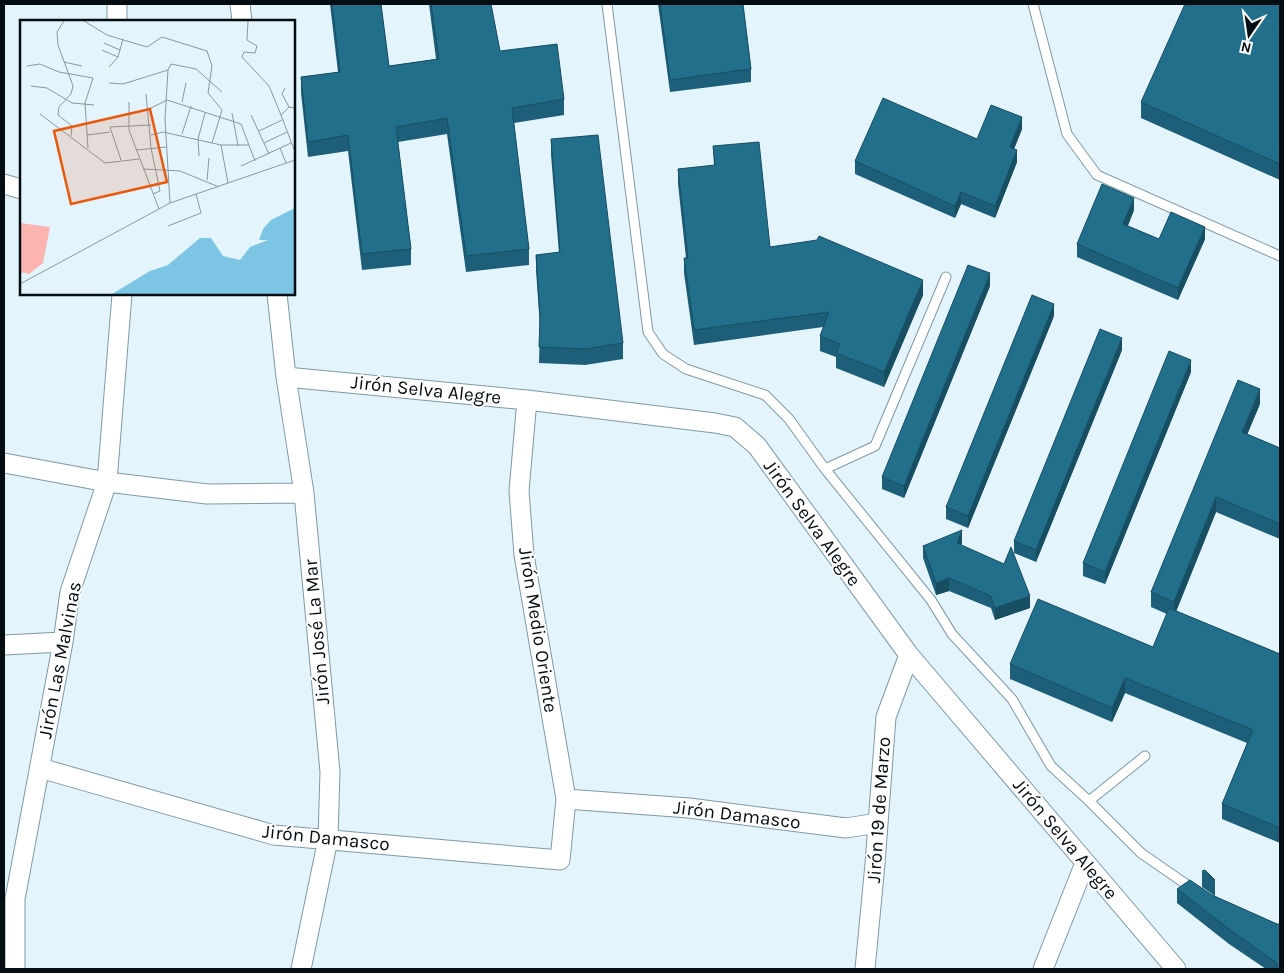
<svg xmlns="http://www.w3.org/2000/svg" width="1284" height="973" viewBox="0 0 1284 973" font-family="Karla,sans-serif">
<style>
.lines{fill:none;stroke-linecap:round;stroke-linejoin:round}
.lane-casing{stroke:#7e9aa7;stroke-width:11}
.street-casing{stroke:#7e9aa7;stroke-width:21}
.lane{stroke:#fff;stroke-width:9}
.street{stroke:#fff;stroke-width:19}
.wall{fill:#1d5f78}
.shaded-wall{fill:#184e61}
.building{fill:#226f8b;stroke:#184e61}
.labels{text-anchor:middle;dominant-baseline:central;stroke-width:4;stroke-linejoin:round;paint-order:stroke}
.street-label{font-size:19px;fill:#040d12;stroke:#fefefe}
.inset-road{fill:none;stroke:#8a989f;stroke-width:1}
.view{fill:#e8590c;fill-opacity:0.15;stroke:#e8590c;stroke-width:2.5}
.inset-edge{fill:none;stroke:#040d12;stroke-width:2.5}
</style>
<rect width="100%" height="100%" fill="#e3f4fd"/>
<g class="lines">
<!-- lane casing -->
<g class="lane-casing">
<path id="lane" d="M607,4L648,332L663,354L686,369L765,395L789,419L825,469L931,600L952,634L1012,699L1051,766L1089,801L1141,853L1193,889
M1033,4L1067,134L1097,175L1280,256
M825,469L875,446L946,277
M1089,801L1145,756"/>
</g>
<!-- street casing -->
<g class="street-casing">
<path id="street" d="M240,4L242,21
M117,21V4
M4,184L21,189
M277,294L286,377L304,493L330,772L328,839L301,969
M286,377L527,400L715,423L735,427L757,446L909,655L1176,969
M4,463L107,482L207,494L304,493
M4,645L63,642
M40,768L274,835L560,860L566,799L524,555L519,491L527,400
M566,799L689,808L846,828L878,823
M15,969V899L63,642L70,592L107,482L122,294
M865,969L875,864L886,717L909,655
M1043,969L1085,863"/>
</g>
<!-- lane -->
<use href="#lane" class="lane"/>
<!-- street -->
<use href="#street" class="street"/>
</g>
<!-- wall -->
<path class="wall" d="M330,4H381L389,66L436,59L429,4H491L500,51L564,99V115L514,123L529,249V265L466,272L447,134L398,142L411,249V265L362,270L348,151L308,157L301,93V77L338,72Z
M658,4H743L751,69V82L670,92Z
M1280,4V180L1141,118V102Z
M1022,129L1014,149L1017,162L995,218L961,204L955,218L855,174V161L977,139Z
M551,139L623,343V359L585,365L539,363L540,327L536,270V255L559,253L551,155Z
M713,146L770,247L923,295L884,387L836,368V357L820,351V336L823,327L694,345L684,273V258H686L678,184V169L714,166Z
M1134,210L1128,226L1159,239H1205L1178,300L1077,257V244Z
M990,286L904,498L882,489V477Z
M1054,316L968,528L946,519V507Z
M1122,350L1036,562L1014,553V541Z
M1191,372L1105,584L1083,576V563Z
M1260,404L1247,434L1280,448V539L1216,512L1176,611L1280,654V843L1222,819V804L1247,743L1125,693L1112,722L1010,679V664L1153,647L1167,614L1151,607V592Z
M962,543L961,545L1030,608L995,620L991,608L949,591L936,595L923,558V546Z
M1202,871L1215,880V896L1202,887Z
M1177,889L1212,895L1277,924L1280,969H1266L1229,944L1177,903Z"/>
<!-- shaded-wall -->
<path class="shaded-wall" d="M1022,117V129L1010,159V147Z
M1017,150V162L995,218V206Z
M961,192V204L955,218V206Z
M1134,198V210L1123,236V224Z
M1205,227V239L1178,300V288Z
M990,273V286L904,498V486Z
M923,280V295L884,387V372Z
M1054,304V316L968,528V516Z
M1122,338V350L1036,562V550Z
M1191,360V372L1105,584V572Z
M1260,389V404L1242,447V432Z
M1216,497V512L1174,617V602Z
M962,530V543L957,556V543Z
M949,578V591L936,595V583Z
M1030,596V608L995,620V608Z
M1125,678V693L1112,722V708Z"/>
<!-- building -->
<path class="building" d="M332,4H381L389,66L439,59L431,4H491L500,51L557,44L564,99L512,108L529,249L466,256L447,118L396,127L411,249L362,254L348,135L308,142L301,77L340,72Z
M660,4H743L751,69L670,80Z
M1185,4H1280V164L1141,102Z
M883,98L977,139L991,105L1022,117L1010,147L1017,150L995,206L961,192L955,206L855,161Z
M598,135L623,343L585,349L539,347L540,317L536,255L560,252L551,139Z
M759,142L770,247L817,240L819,236L923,280L884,372L836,353L840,344L820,336L829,312L694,330L684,258H688L678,169L715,165L713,146Z
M1102,184L1134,198L1123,224L1159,239L1171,212L1205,227L1178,288L1077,244Z
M968,265L990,273L904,486L882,477Z
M1032,295L1054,304L968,516L946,507Z
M1100,329L1122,338L1036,550L1014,541Z
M1169,351L1191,360L1105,572L1083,563Z
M1238,380L1260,389L1242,432L1280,448V524L1216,497L1174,602L1151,592Z
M962,530L957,543L1004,564L1011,547L1030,596L995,608L991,596L949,578L936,583L923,546Z
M1038,599L1153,647L1169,608L1280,654V828L1222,804L1253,730L1125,678L1112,708L1010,664Z
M1205,870L1215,880L1202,871Z
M1190,880L1212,895L1277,924H1280V969H1277V963L1229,929L1177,889Z"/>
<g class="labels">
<!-- street labels -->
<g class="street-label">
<text transform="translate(426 390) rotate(6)">Jirón Selva Alegre</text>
<text transform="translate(812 523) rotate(54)">Jirón Selva Alegre</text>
<text transform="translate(538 630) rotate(81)">Jirón Medio Oriente</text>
<text transform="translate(317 632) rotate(-95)">Jirón José La Mar</text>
<text transform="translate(60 660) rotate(-79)">Jirón Las Malvinas</text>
<text transform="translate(879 810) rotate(-86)">Jirón 19 de Marzo</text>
<text transform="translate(737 815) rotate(7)">Jirón Damasco</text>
<text transform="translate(326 838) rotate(6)">Jirón Damasco</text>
<text transform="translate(1065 839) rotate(50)">Jirón Selva Alegre</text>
</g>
</g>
<!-- overview -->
<g transform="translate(20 20)">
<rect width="275" height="275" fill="#e3f4fd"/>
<path d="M0,203L30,207L23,243L9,254L0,252Z" fill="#fbb4af"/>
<path d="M275,188V274H92L130,251L148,245L180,218H191L203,236L220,240L230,227L248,220H239L243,209L251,200Z" fill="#7dc5e5"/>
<path class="inset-road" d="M44,1L37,12L38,25L53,66L51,74L39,87L38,95L52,106L51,116M64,1L87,15L127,27L142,17L187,31L192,46L188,73L202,90L192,123M228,1L227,20L237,26L235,33L224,32L222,37L249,66L261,95M84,23L100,30M82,30L98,37M44,42L62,46M7,46L20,44L39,52L73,58L65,83M89,47L98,37L103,19M89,63L103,64L148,50M11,66L27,68L52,83L74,85M265,68L262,74L269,87M126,74L131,128L140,171L133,174M109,82V110L139,189M162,82L166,63M65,83L68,128M275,88L269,87L261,95L275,132M129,89L147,80L221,104L235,141M212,93L218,126M20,94L85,143L119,139M231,95L249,134M239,111L262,100M162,114L171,86M67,115L90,112M131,115L143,112L201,125H229M244,123L267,112M201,125L208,163M260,128L266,143M116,130L147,127M179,136L178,119L185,93M101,140L90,107L131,105M221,146L271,123M123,149L160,151L199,167M187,160L189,138M150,183L145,99L148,50L151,44L176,49L202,72M148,206L181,193L176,174M0,264L150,183L275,140"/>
<path class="view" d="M130,89L147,162L51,184L34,111Z"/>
<rect width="275" height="275" class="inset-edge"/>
</g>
<!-- border -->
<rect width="1284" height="973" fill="none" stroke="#040d12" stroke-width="10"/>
<!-- north arrow -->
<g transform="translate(1249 35) rotate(193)" stroke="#fefefe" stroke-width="4" paint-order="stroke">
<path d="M0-4L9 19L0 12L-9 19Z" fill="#040d12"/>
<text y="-8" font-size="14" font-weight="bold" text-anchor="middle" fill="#040d12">N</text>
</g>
</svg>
